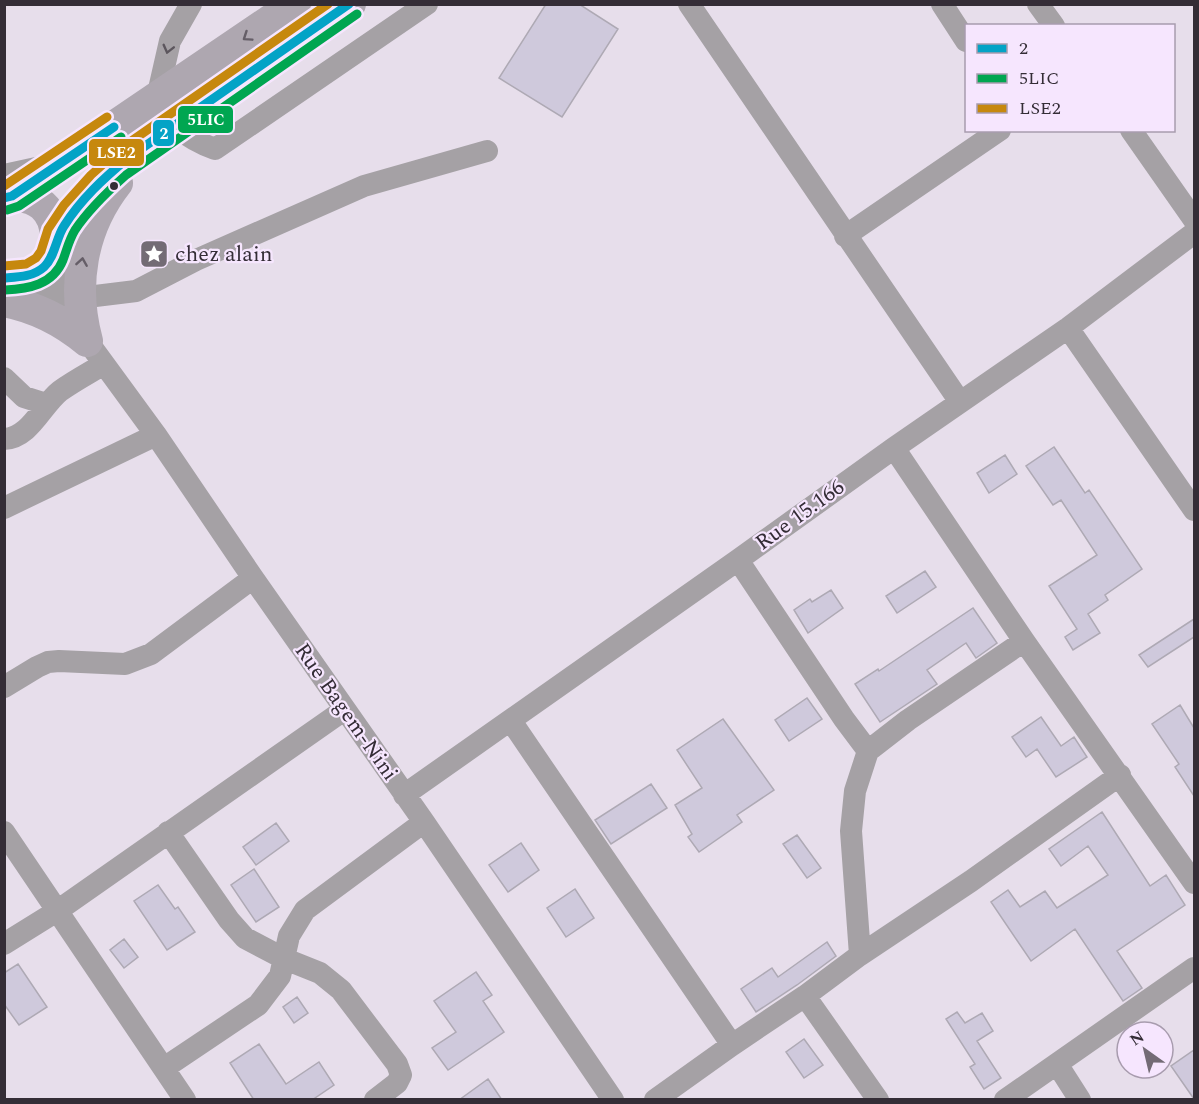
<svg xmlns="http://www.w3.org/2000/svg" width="1199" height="1104" viewBox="0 0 1199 1104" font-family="Spectral,serif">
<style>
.building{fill:#cfc9dc;stroke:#aea9b4;stroke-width:1.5}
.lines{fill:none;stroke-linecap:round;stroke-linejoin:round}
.minor{stroke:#a5a1a5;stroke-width:22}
.highway{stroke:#aea7b0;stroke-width:32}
.bus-1-casing{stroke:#f6e6fe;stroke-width:14}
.bus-2-casing{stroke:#f6e6fe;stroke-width:14}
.bus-3-casing{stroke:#f6e6fe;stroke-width:14}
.bus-1{stroke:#03a3c6;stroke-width:9}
.bus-2{stroke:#00a651;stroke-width:9}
.bus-3{stroke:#c6880e;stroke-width:9}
.oneway{stroke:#655e67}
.oneway2{stroke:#5c565d}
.bus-dot{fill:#342d36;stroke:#f6e6fe;stroke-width:2}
.labels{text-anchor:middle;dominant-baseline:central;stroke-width:4.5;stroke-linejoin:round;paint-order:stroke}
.poi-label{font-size:22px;fill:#342d36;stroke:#f6e6fe;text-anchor:start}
.street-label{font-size:22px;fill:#342d36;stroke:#f6e6fe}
.line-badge{stroke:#f6e6fe;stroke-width:2}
.badge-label{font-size:16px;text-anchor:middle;font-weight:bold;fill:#fff}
</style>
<rect width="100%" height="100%" fill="#e7deeb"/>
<!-- building -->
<path class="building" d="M546,4H579L618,29L562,117L499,78Z
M1054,447L1085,493L1089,490L1142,569L1105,595L1108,600L1088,614L1100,633L1073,650L1065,637L1077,629L1049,586L1097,555L1061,500L1053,505L1026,466Z
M1005,455L1017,474L989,493L977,473Z
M925,571L936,587L897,613L886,596Z
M831,590L843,608L808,633L794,610L810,599L812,602Z
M973,608L997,643L976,658L966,643L927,670L937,684L880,722L855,684L878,669L879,671Z
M1194,619V637L1148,667L1139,655Z
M807,698L822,719L789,741L775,720Z
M1180,705L1194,728V796L1175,767L1179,764L1152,724Z
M1041,717L1061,746L1074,737L1087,757L1056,777L1037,749L1026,757L1012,737Z
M723,719L774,790L737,815L742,822L699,852L688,837L692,834L675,805L702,788L677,750Z
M651,784L667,808L611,844L595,820Z
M1102,812L1150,886L1166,875L1185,905L1117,951L1142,988L1123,1001L1075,929L1031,961L991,902L1008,890L1020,907L1045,891L1057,908L1108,875L1088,846L1061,866L1049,849Z
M276,823L289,841L256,865L243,847Z
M797,835L821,868L807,878L783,844Z
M521,843L539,870L508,892L489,865Z
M254,869L279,907L256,922L231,885Z
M158,885L175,909L178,907L195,932L167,950L134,901Z
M575,889L594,918L566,937L547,908Z
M124,939L138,957L124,968L110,950Z
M827,942L836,956L797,985L756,1012L741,989L772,968L778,977Z
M18,964L47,1007L19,1025L4,1004V973Z
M476,972L492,995L483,1001L504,1032L448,1070L432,1048L456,1032L434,1001Z
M297,997L308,1013L294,1023L283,1007Z
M957,1012L965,1023L982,1013L993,1031L977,1041L1001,1078L984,1089L970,1067L975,1064L946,1019Z
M804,1039L823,1065L804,1078L786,1052Z
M259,1044L286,1084L319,1062L334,1085L312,1100H254L230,1063Z
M1194,1050V1099L1171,1066Z
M488,1079L502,1100H459Z"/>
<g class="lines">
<!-- minor -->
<path class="minor" d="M191,4L170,41L157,98C175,127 183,137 215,149L427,4
M689,4L960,402
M942,4L966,41
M1038,4L1054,26
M1131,130L1194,220
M4,175L50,165
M845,236L1000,130
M52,257L58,285L71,315
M17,278L42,293L58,307L77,327L156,435L253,578L424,822L613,1100
M79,298L136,291L196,260L364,186L487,151
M1068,328L1194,510
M4,378L24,397L46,404
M4,439C30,438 42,405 60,391C74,381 89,373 104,364
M894,448L1024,641L1194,883
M4,508L156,435
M738,560L844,719L868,751
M4,687L37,667L48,662L59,661L125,664L151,654L253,578
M511,721L732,1045
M404,795L738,560L894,448L1068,328L1194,233
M4,832L185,1100
M168,832L229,920L245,938L285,959L320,973L341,990L397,1064L401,1075L397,1083L375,1100
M4,944L57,911L344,710
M860,955L851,831L855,791L868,751L908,720L1024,641
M805,996L878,1100
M1057,1064L1080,1100
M164,1068L258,1005L280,976L289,936L305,910L424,822
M655,1100L732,1045L805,996L860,955L971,881L1120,775
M1005,1100L1194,968"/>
<!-- highway -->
<path class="highway" d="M12,196L295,4
M4,198C73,182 73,292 4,276
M57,236L79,204L107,176L128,158L350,4
M4,301C35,307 63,321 87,341
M87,341C72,286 81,229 117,183"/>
<!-- bus-1 casing -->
<g class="bus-1-casing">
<path id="bus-1" d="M4,198L12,196L114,127
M4,278C18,277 33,277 44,267C55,257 56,238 64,226C81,199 104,178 128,158L349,4"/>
</g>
<!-- bus-2 casing -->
<g class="bus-2-casing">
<path id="bus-2" d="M7,210L19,206L121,137
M5,290C28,289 53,285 63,260C67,249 69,240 75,230C89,209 107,192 126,175L357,14"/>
</g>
<!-- bus-3 casing -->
<g class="bus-3-casing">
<path id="bus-3" d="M4,186L107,117
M4,266L26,264L36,258L41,251L48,229L64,205L91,175L120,149L328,4"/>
</g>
<!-- bus-1 -->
<use href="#bus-1" class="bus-1"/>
<!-- bus-2 -->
<use href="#bus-2" class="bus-2"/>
<!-- bus-3 -->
<use href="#bus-3" class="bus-3"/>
</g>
<!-- one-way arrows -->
<defs><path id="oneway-chevron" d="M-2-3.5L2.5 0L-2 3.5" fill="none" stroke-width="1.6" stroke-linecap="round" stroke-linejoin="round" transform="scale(1.5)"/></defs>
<g class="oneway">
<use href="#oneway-chevron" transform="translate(247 37) rotate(146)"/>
<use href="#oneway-chevron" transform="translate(82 262) rotate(-81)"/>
</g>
<use class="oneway2" href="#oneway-chevron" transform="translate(168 49) rotate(104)"/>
<!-- icons -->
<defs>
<g id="sight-square" transform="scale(1.5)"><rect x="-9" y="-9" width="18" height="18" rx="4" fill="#736b75" stroke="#f6e6fe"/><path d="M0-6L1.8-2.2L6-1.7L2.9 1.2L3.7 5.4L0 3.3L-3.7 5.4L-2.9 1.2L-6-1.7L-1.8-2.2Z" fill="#fff"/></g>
</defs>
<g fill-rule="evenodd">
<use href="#sight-square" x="154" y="254"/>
</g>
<!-- markers -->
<circle class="bus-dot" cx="114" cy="186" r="5"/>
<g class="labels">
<!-- poi labels -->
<g class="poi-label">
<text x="175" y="254">chez alain</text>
</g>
<!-- street labels -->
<g class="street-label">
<text transform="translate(800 515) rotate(-36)">Rue 15.166</text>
<text transform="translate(346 712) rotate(55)">Rue Bagem-Nini</text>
</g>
</g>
<g class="line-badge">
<rect x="177" y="105" width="57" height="29" rx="6" fill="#00a651"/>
<rect x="152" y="119" width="23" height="28" rx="6" fill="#03a3c6"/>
<rect x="88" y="138" width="57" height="29" rx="6" fill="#c6880e"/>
</g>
<g class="badge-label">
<text x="206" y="125">5LIC</text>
<text x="164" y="139">2</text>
<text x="116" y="158">LSE2</text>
</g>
<!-- border -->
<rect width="1199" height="1104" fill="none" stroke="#342d36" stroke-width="12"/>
<!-- legend -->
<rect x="965" y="24" width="210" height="108" fill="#f6e6fe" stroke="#a89cae" stroke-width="1.5"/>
<rect x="977" y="44" width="30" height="9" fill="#03a3c6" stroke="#a89cae" stroke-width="1.5"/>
<text x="1019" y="54" font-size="18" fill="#342d36">2</text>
<rect x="977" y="74" width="30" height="9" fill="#00a651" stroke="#a89cae" stroke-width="1.5"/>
<text x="1019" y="84" font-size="18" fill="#342d36">5LIC</text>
<rect x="977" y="104" width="30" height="9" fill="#c6880e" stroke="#a89cae" stroke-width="1.5"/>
<text x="1019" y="114" font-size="18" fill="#342d36">LSE2</text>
<!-- north arrow -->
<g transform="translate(1145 1050) rotate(326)"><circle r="28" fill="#f6e6fe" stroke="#a89cae" stroke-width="1.5"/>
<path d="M0-4.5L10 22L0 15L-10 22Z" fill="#736b75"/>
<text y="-9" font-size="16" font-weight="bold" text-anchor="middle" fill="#342d36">N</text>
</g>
</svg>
